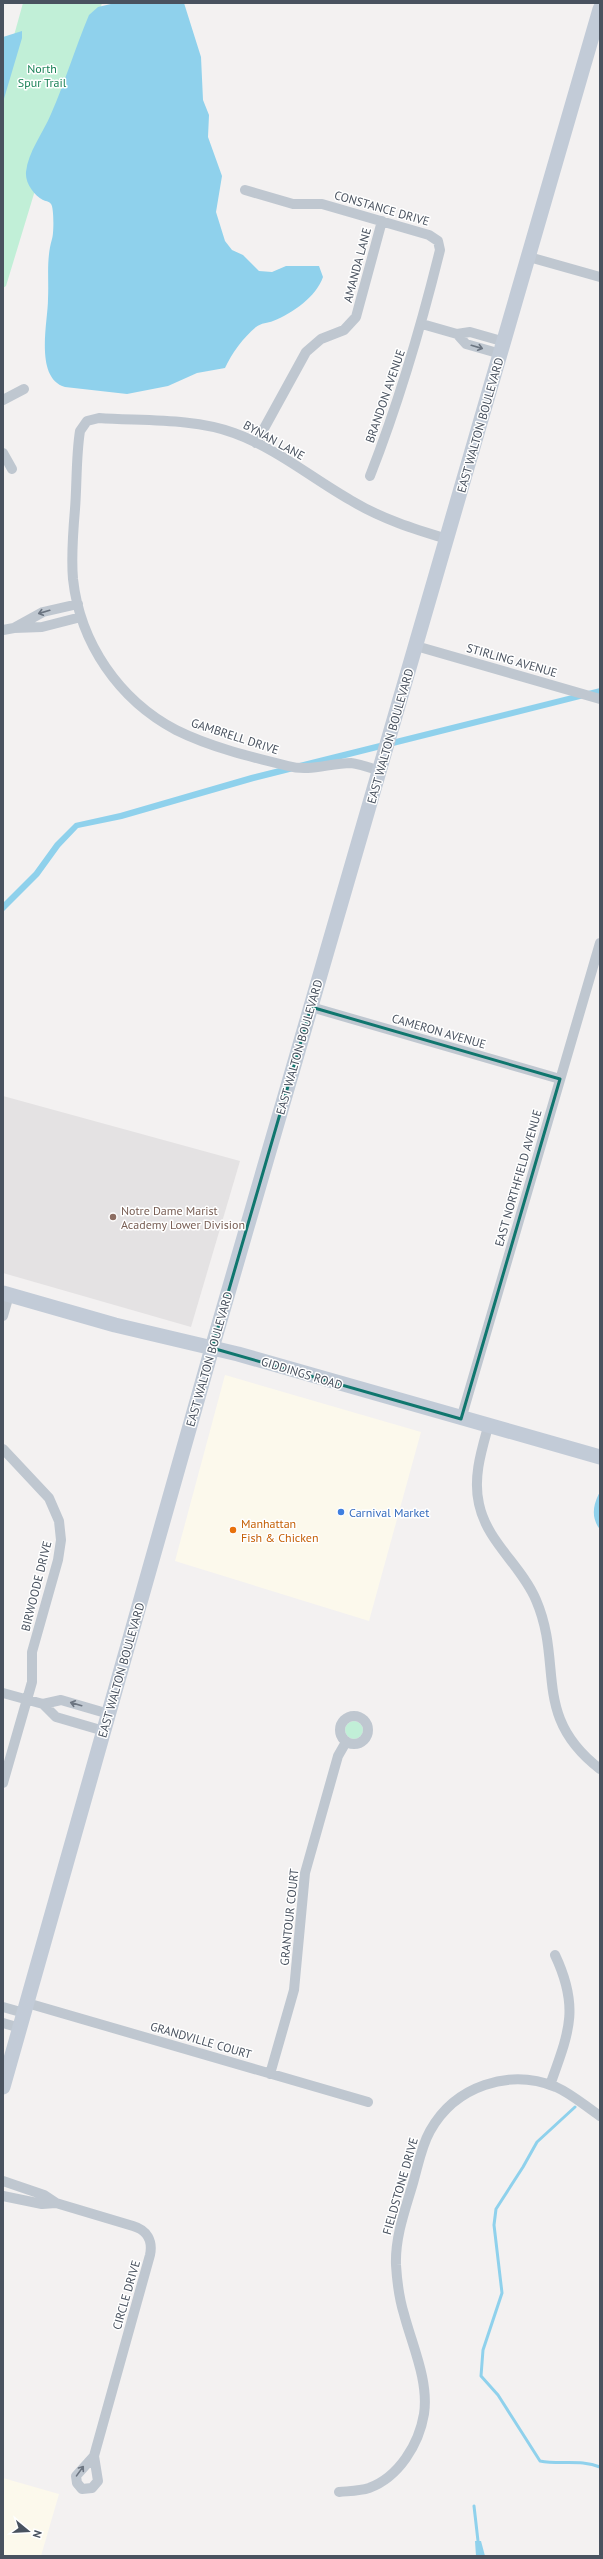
<svg xmlns="http://www.w3.org/2000/svg" width="603" height="2559" viewBox="0 0 603 2559" font-family="'PT Sans',sans-serif">
<style>
.commercial{fill:#fcf9ec}
.education{fill:#e4e2e3}
.green{fill:#c1efd7}
.water{fill:#8fd1ec}
.lines{fill:none;stroke-linecap:round;stroke-linejoin:round}
.stream{stroke:#8fd1ec;stroke-width:3}
.street{stroke:#bfc7d0;stroke-width:10}
.secondary{stroke:#c2cbd7;stroke-width:15}
.oneway{stroke:#6c7581}
.marked{fill:none;stroke:#0f766e;stroke-width:3;stroke-linejoin:round}
.education-dot{fill:#8d6e63;stroke:#fff;stroke-width:1.5}
.shop-dot{fill:#3f7fe0;stroke:#fff;stroke-width:1.5}
.food-dot{fill:#e8710a;stroke:#fff;stroke-width:1.5}
.labels{text-anchor:middle;dominant-baseline:central;stroke-width:3;stroke-linejoin:round;paint-order:stroke}
.park-label{font-size:12px;fill:#188156;stroke:#fff}
.street-label{font-size:12px;fill:#49525f;stroke:#fff}
.education-label{font-size:12px;fill:#785e54;stroke:#fff;text-anchor:start}
.shop-label{font-size:12px;fill:#366cbe;stroke:#fff;text-anchor:start}
.food-label{font-size:12px;fill:#c56008;stroke:#fff;text-anchor:start}
</style>
<rect width="100%" height="100%" fill="#f3f1f1"/>
<!-- commercial -->
<path class="commercial" d="M225,1375L421,1432L369,1621L175,1561Z
M3,2478L59,2494L41,2556H3Z"/>
<!-- education -->
<path class="education" d="M3,1096L240,1161L191,1327L3,1273Z"/>
<!-- green -->
<path class="green" d="M23,3H102L69,122L57,118L6,286L3,288V75Z
M345 1730a9 9 0 1 1 18 0a9 9 0 1 1-18 0Z"/>
<!-- water -->
<path class="water" d="M115,3H184L201,57L203,100L209,115L208,137L222,176L216,212L225,241L232,250L243,255L259,271L272,272L286,266H319L323,277C316,297 293,313 273,321C268,323 261,323 256,327C243,338 232,353 225,368L197,373L168,386L127,394L65,387C34,378 48,322 48,299C49,278 46,260 52,239C54,234 54,207 51,204C49,201 45,201 43,200C34,195 25,183 26,172C28,152 43,133 51,114C65,82 75,48 89,15L98,7Z
M22,31V38L3,102V37Z
M600,688V694L254,781L122,819L78,828L60,847L39,876L3,912V903L34,872L55,843L75,823L120,813L251,775Z
M600,1495V1527C593,1517 595,1505 600,1495Z
M475,2541H481L485,2556H476Z"/>
<g class="lines">
<!-- stream -->
<path class="stream" d="M600,1495C595,1505 593,1517 600,1527
M600,1503V1518
M575,2107L537,2142L523,2167L496,2209L494,2225L502,2293L483,2350L481,2376L498,2395L540,2461C560,2465 581,2459 600,2467
M474,2506L478,2541"/>
<!-- street -->
<path class="street" d="M245,190L293,204H322L429,235L438,241L440,250C421,327 399,402 370,476
M529,257L600,277
M422,324L457,334L470,332L505,342
M457,334L466,344L501,354
M3,400L24,389
M256,443L306,352L321,339L344,330L356,317L382,221
M3,453L12,469
M14,628L42,627L81,617
M3,630L14,628L43,612L78,604
M416,646L600,699
M380,771C371,768 360,764 351,763C329,763 310,772 288,766C251,757 210,747 176,730C119,700 80,643 73,579C71,556 73,532 75,509C77,484 76,456 80,431L87,421L99,418C141,421 194,418 234,433C276,448 313,479 352,501C382,519 414,529 447,539
M311,1007L560,1079
M3,1316L9,1295
M461,1419L600,943
M488,1427C481,1452 473,1478 479,1504C487,1542 521,1565 536,1600C564,1665 531,1716 600,1769
M3,1449L49,1498L59,1521L61,1540L58,1560L32,1652V1682L3,1783
M3,1693L43,1704L56,1717L104,1731
M43,1704L61,1700L109,1714
M340 1730a14 14 0 1 1 28 0a14 14 0 1 1-28 0Z
M27,2003L368,2102
M3,2007L24,2013
M3,2023L20,2028
M270,2074L294,1990L305,1873L338,1756L346,1742
M550,2085C569,2032 580,2008 555,1955
M3,2181L44,2195L56,2203
M3,2196L42,2204L56,2203L133,2226C147,2230 153,2241 150,2255L94,2456L98,2481L92,2488L82,2489L77,2483L76,2476L94,2456
M339,2492C349,2491 360,2491 369,2488C399,2477 419,2444 424,2414C429,2381 412,2345 404,2314C399,2298 397,2281 396,2265C395,2237 405,2210 413,2183C418,2166 421,2147 430,2131C455,2086 509,2068 556,2087C572,2094 585,2106 600,2116"/>
<!-- secondary -->
<path class="secondary" d="M3,1293L115,1325L238,1354L600,1457
M3,2087L212,1348L600,9"/>
</g>
<!-- one-way arrows -->
<defs><path id="oneway-shaft" d="M-6 0H5M1.5-3L5.5 0L1.5 3" fill="none" stroke-width="1.6" stroke-linecap="round" stroke-linejoin="round"/></defs>
<g class="oneway">
<use href="#oneway-shaft" transform="translate(477 347) rotate(16)"/>
<use href="#oneway-shaft" transform="translate(44 612) rotate(164)"/>
<use href="#oneway-shaft" transform="translate(76 1704) rotate(-164)"/>
<use href="#oneway-shaft" transform="translate(80 2471) rotate(-54)"/>
</g>
<!-- marked area -->
<path class="marked" d="M311,1007L560,1079L461,1419L212,1348Z"/>
<!-- markers -->
<circle class="education-dot" cx="113" cy="1217" r="4"/>
<circle class="shop-dot" cx="341" cy="1512" r="4"/>
<circle class="food-dot" cx="233" cy="1530" r="4"/>
<g class="labels">
<!-- park labels -->
<g class="park-label">
<text x="42" y="68">North<tspan x="42" dy="14">Spur Trail</tspan></text>
</g>
<!-- street labels -->
<g class="street-label">
<text transform="translate(382 208) rotate(16)">CONSTANCE DRIVE</text>
<text transform="translate(357 265) rotate(-75)">AMANDA LANE</text>
<text transform="translate(385 396) rotate(-71)">BRANDON AVENUE</text>
<text transform="translate(480 425) rotate(-74)">EAST WALTON BOULEVARD</text>
<text transform="translate(274 440) rotate(29)">BYNAN LANE</text>
<text transform="translate(512 660) rotate(16)">STIRLING AVENUE</text>
<text transform="translate(235 736) rotate(18)">GAMBRELL DRIVE</text>
<text transform="translate(390 736) rotate(-74)">EAST WALTON BOULEVARD</text>
<text transform="translate(439 1031) rotate(16)">CAMERON AVENUE</text>
<text transform="translate(299 1047) rotate(-74)">EAST WALTON BOULEVARD</text>
<text transform="translate(518 1178) rotate(-74)">EAST NORTHFIELD AVENUE</text>
<text transform="translate(209 1359) rotate(-74)">EAST WALTON BOULEVARD</text>
<text transform="translate(302 1373) rotate(17)">GIDDINGS ROAD</text>
<text transform="translate(36 1586) rotate(-76)">BIRWOODE DRIVE</text>
<text transform="translate(121 1670) rotate(-74)">EAST WALTON BOULEVARD</text>
<text transform="translate(289 1917) rotate(-84)">GRANTOUR COURT</text>
<text transform="translate(201 2040) rotate(16)">GRANDVILLE COURT</text>
<text transform="translate(400 2186) rotate(-74)">FIELDSTONE DRIVE</text>
<text transform="translate(126 2295) rotate(-74)">CIRCLE DRIVE</text>
</g>
<!-- education labels -->
<g class="education-label">
<text x="121" y="1210">Notre Dame Marist<tspan x="121" dy="14">Academy Lower Division</tspan></text>
</g>
<!-- shop labels -->
<g class="shop-label">
<text x="349" y="1512">Carnival Market</text>
</g>
<!-- food labels -->
<g class="food-label">
<text x="241" y="1523">Manhattan<tspan x="241" dy="14">Fish &amp; Chicken</tspan></text>
</g>
</g>
<!-- border -->
<rect width="603" height="2559" fill="none" stroke="#49525f" stroke-width="8"/>
<!-- north arrow -->
<g transform="translate(28 2531) rotate(108)" stroke="#ffffff" stroke-width="3" paint-order="stroke">
<path d="M0-3L7 15L0 10L-7 15Z" fill="#49525f"/>
<text y="-6" font-size="11" font-weight="bold" text-anchor="middle" fill="#49525f">N</text>
</g>
</svg>
